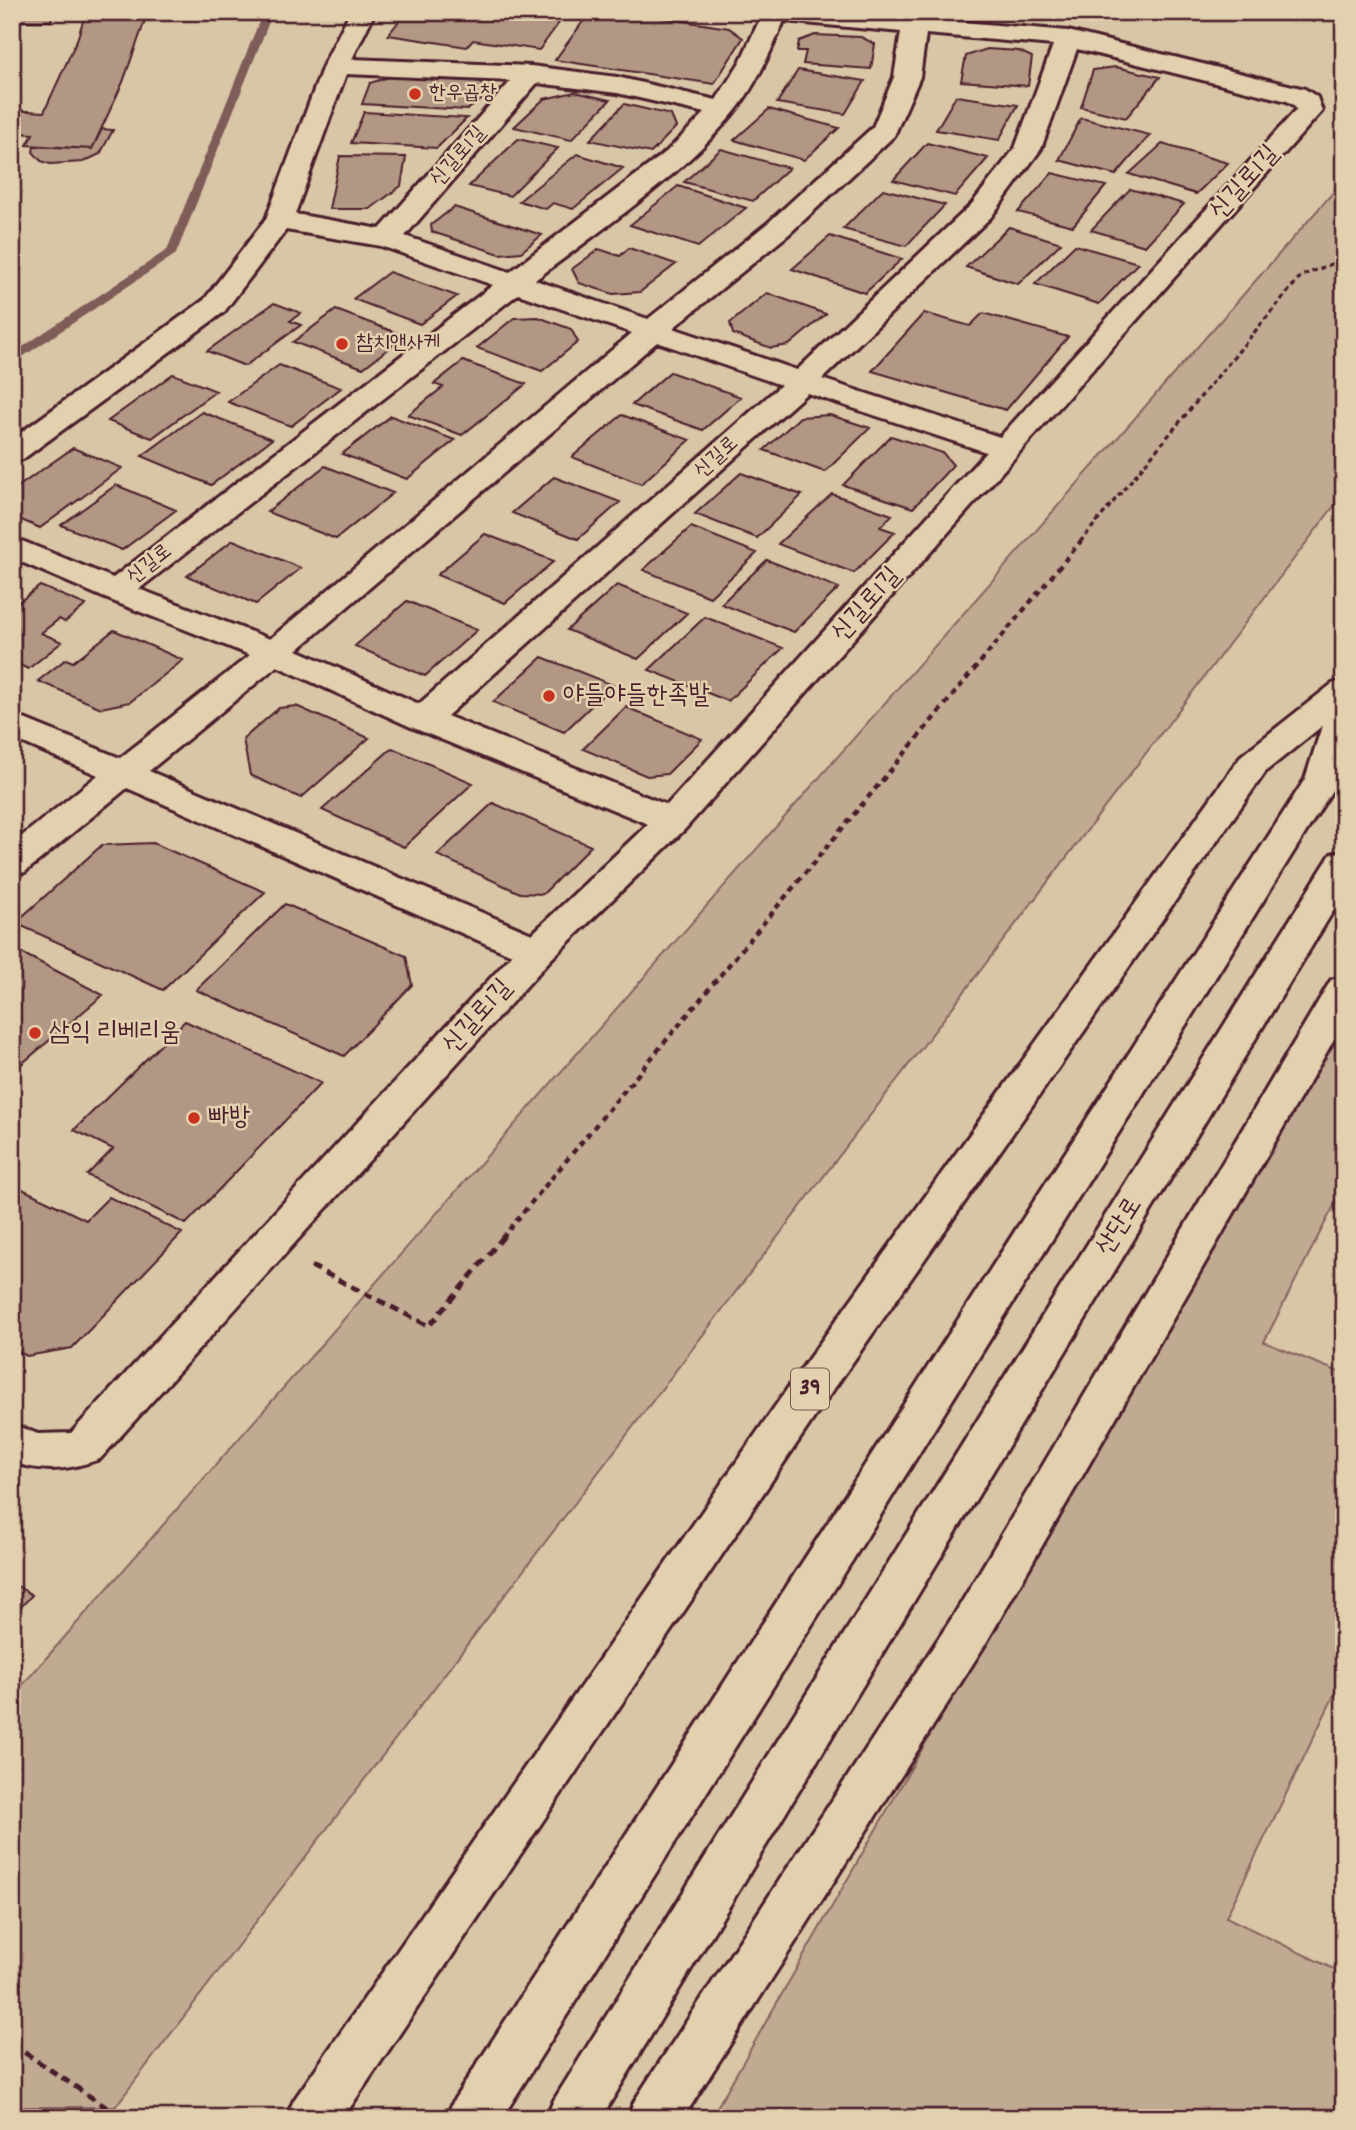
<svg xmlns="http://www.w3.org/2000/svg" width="1356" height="2130" viewBox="0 0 1356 2130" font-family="Dekko,'Poor Story',sans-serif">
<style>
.green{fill:#c1aa92;stroke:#86645e;stroke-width:2}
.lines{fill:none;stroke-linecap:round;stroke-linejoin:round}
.stream{fill:#7e5c59;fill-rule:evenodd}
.building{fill:#b19784;stroke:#4a1f2b;stroke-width:2}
.minor-casing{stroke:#4a1f2b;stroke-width:6}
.secondary-casing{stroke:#4a1f2b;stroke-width:6}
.primary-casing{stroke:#4a1f2b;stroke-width:6}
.path-far2{stroke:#4a1f2b;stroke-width:3.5;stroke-dasharray:5 3.5;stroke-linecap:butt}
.path-far1{stroke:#4a1f2b;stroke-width:4.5;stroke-dasharray:6 5;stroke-linecap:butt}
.path{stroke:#4a1f2b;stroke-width:5;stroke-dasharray:9 6;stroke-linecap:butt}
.minor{fill:#e2d0ae;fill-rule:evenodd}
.secondary{fill:#e2d0ae;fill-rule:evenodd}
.primary{fill:#e2d0ae;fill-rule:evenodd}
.poi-dot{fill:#c8321e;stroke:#e2d0ae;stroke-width:2.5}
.labels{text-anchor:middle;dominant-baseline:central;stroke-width:5;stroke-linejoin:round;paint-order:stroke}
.far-poi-label{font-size:21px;fill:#4a1f2b;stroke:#e2d0ae;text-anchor:start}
.far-street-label{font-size:21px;fill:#4a1f2b;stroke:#e2d0ae}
.shield{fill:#e2d0ae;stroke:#785452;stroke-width:2}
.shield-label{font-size:24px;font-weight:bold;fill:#4a1f2b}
.street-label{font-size:26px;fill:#4a1f2b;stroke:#e2d0ae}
.poi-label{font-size:26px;fill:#4a1f2b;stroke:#e2d0ae;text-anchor:start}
</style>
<rect width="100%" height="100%" fill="#d9c6a6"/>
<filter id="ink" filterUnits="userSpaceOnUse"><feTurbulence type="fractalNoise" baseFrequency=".0143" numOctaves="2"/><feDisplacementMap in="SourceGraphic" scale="14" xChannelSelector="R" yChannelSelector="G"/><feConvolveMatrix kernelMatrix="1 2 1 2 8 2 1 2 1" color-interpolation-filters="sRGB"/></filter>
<g filter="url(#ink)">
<!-- green -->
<path class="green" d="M1344,180V493L115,2107H12V1697Z
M1344,1011V1186L1264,1342L1344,1374V1675L1226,1917L1344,1974V2118H711Z"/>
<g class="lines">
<!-- stream -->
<path class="stream" d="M263,12H273L176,254L12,364V354L167,250Z"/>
</g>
<!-- building -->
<path class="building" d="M12,12H53L51,21H12Z
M86,12H148L123,82L92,149L27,145L33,134L12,133V110L44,112L77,40Z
M412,12H567L539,50L473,40L467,47L388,35L403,16Z
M590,12H623L729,28L743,38L714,84L555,60Z
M1287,12H1328L1314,22Z
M815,35L861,37L875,44L871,69L803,64L806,51H797L799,41Z
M987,49L1019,51L1032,57L1028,86L961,81L966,56Z
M1116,67L1160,77L1126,118L1081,107L1093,70Z
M798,70L865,81L845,114L777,103Z
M389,77L477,81L494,91L467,110L362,104L370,83Z
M575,92L610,100L571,140L514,127L544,99Z
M956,96L1018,105L999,140L936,130Z
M624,104L671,115L676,127L651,153L590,140Z
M769,109L839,128L804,160L734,140Z
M364,112L467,118L437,148L351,143Z
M1081,118L1150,135L1116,175L1059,160Z
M102,129L113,130L100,154L83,162L50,164L41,161L33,152L34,146L92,149Z
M518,139L558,148L510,196L469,186Z
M927,143L988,158L955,196L893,180Z
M1162,144L1228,163L1196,194L1129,174Z
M721,149L789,168L753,201L684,182Z
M577,154L623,168L573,209L553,203L546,209L519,201Z
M340,156L406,157L401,186L370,209H329Z
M1052,173L1106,186L1073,226L1018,212Z
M678,186L746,208L698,247L630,225Z
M883,189L945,205L906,246L843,229Z
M1130,189L1184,204L1145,246L1091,230Z
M454,207L542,235L521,252L500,254L432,232L431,225Z
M1009,227L1061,243L1018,284L966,267Z
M830,236L902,259L865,293L792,269Z
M1075,245L1138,263L1099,304L1035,284Z
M629,248L676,264L640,292L613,294L579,283L572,269L599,249L620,256Z
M389,272L457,296L420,324L353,299Z
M767,293L826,314L789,345L771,348L733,334L730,323Z
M274,303L301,313L290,321L301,325L245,366L207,351Z
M336,310L405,336L363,368L293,342Z
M924,313L970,326L983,313L1068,337L1006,410L872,371Z
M538,317L571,329L578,342L542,371L477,348L514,318Z
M463,361L526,384L462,435L408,415L443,387L434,384Z
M279,365L341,388L291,426L228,402Z
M670,372L741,397L703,430L632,405Z
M173,374L216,391L152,438L108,421Z
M202,412L272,439L211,485L142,456Z
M622,415L690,440L641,484L572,457Z
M830,415L870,428L825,472L764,450L800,417Z
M391,416L455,440L407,479L342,454Z
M891,436L943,453L953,465L913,508L843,485Z
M73,448L122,468L40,528L12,516V491Z
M325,466L393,493L336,539L267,512Z
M741,473L802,495L757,538L695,514Z
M554,477L620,502L578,539L512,513Z
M116,485L176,510L122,550L61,525Z
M832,494L892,515L880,527L895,532L854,573L778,544Z
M691,527L757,553L710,597L643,570Z
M485,534L554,561L505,603L437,575Z
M233,540L301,568L256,604L187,576Z
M767,560L839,588L794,632L721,604Z
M617,585L687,613L638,659L567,630Z
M40,586L86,605L65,622L59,619L41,633L62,642L28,669L12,661V599L19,602Z
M407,601L477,630L425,676L355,646Z
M705,617L783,648L728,701L649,670Z
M114,630L183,660L130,702L101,708L38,681L66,659L73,662Z
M542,657L613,685L564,732L493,702Z
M296,706L369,738L301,798L250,775L243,739L279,708Z
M626,707L702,739L667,774L647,776L583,749Z
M392,748L473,783L404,847L322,810Z
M493,803L591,846L543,894L520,893L437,855Z
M153,843L265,892L163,990L15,923L102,845Z
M285,904L406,956L412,985L344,1056L196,990Z
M12,948L103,995L12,1072Z
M185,1021L321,1083L186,1224L87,1175L113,1149L74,1130Z
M12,1184L86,1220L109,1197L182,1233L72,1348L27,1356L12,1349Z
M12,1583L32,1595L12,1617Z"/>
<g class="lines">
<!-- minor casing -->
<g class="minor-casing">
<path id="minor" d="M350,12H375L352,59L531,66L617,77L716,100L740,62L760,19L754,17L751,12H850L904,17L905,12H929L928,19L1068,31L1305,89L1317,97L1322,111L685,829L550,960L100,1459C69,1470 44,1473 12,1462V1424L38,1434L71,1433L512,955L127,788L25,872L12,875V844L98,775L12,738V714L120,758L250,655L105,598L12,558V537L113,578L493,285L381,246L286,230L224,312L23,459L12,462V439L204,300L266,219L323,66ZM784,21L901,32L894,77L873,127L769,222L648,319L535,280C601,229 677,180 732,115C755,88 770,53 784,21ZM926,34L1053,45L1015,148L971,205L797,370L673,328L789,234L894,136L920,77ZM1077,49L1287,101L1295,106L1296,110L1000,437L822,379L991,217L1041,149ZM346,74L511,81L380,229L295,214ZM537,83L617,93L705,113L666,152L510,272L405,236ZM518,294L632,333L270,639L139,589ZM657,342L781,385L419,704L297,650ZM807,393L986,452L667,805L447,716ZM277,666L411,727L648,824L532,934L149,771Z"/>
</g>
<!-- secondary casing -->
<g class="secondary-casing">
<path id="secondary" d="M836,1529L852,1535L858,1548L852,1561L502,2118H446L454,2100L820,1535Z
M895,1573L911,1578L918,1592L911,1606L601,2118H546L554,2100L879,1578Z"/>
</g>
<!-- primary casing -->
<g class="primary-casing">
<path id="primary" d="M1344,680V765L1339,779L852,1561L836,1567L820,1561L814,1548L820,1535L1305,779L1322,726L1266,771L822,1406L343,2118H286L294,2100L792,1382L1242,755L1332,684Z
M1344,851V893L911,1606L895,1611L879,1606L872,1592L879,1578L1331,854Z
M1344,976V1022L986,1643L683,2118H627L635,2100L954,1615L1331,980Z"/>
</g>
<!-- path-far2 -->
<path class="path-far2" d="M1080,542L1301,276L1344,259"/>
<!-- path-far1 -->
<path class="path-far1" d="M502,1238L1081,541"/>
<!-- path -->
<path class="path" d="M311,1266L429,1326L504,1236
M12,2044L122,2118"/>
<!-- minor -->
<use href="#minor" class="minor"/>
<!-- secondary -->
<use href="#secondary" class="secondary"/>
<!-- primary -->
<use href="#primary" class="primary"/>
</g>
</g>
<!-- markers -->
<g class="poi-dot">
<circle cx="415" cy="94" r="7"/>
<circle cx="342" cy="344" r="7"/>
<circle cx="549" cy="696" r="7"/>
<circle cx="35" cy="1033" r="7"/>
<circle cx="194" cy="1118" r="7"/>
</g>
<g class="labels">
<!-- far-poi labels -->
<g class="far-poi-label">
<text x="429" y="94">한우곱창</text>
<text x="356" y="344">참치앤사케</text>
</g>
<!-- far-street labels -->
<g class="far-street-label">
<text transform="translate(459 157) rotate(-49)">신길로1길</text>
<text transform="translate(717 458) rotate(-42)">신길로</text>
<text transform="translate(150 565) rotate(-38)">신길로</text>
</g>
<!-- shield labels -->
<rect class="shield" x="791" y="1368.5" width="38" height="41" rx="5"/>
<g class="shield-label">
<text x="810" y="1389">39</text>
</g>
<!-- street labels -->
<g class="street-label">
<text transform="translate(1245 183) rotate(-48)">신길로1길</text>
<text transform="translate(867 605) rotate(-48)">신길로1길</text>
<text transform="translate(478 1017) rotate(-48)">신길로1길</text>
<text transform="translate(1120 1227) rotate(-58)">산단로</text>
</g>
<!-- poi labels -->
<g class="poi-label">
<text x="563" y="696">야들야들한족발</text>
<text x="49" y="1033">삼익 리베리움</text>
<text x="208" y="1118">빠방</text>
</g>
</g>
<!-- margin -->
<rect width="1356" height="2130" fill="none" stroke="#e2d0ae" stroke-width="42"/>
<rect x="21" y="21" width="1314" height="2088" fill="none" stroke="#4a1f2b" stroke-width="2.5" filter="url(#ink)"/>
</svg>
